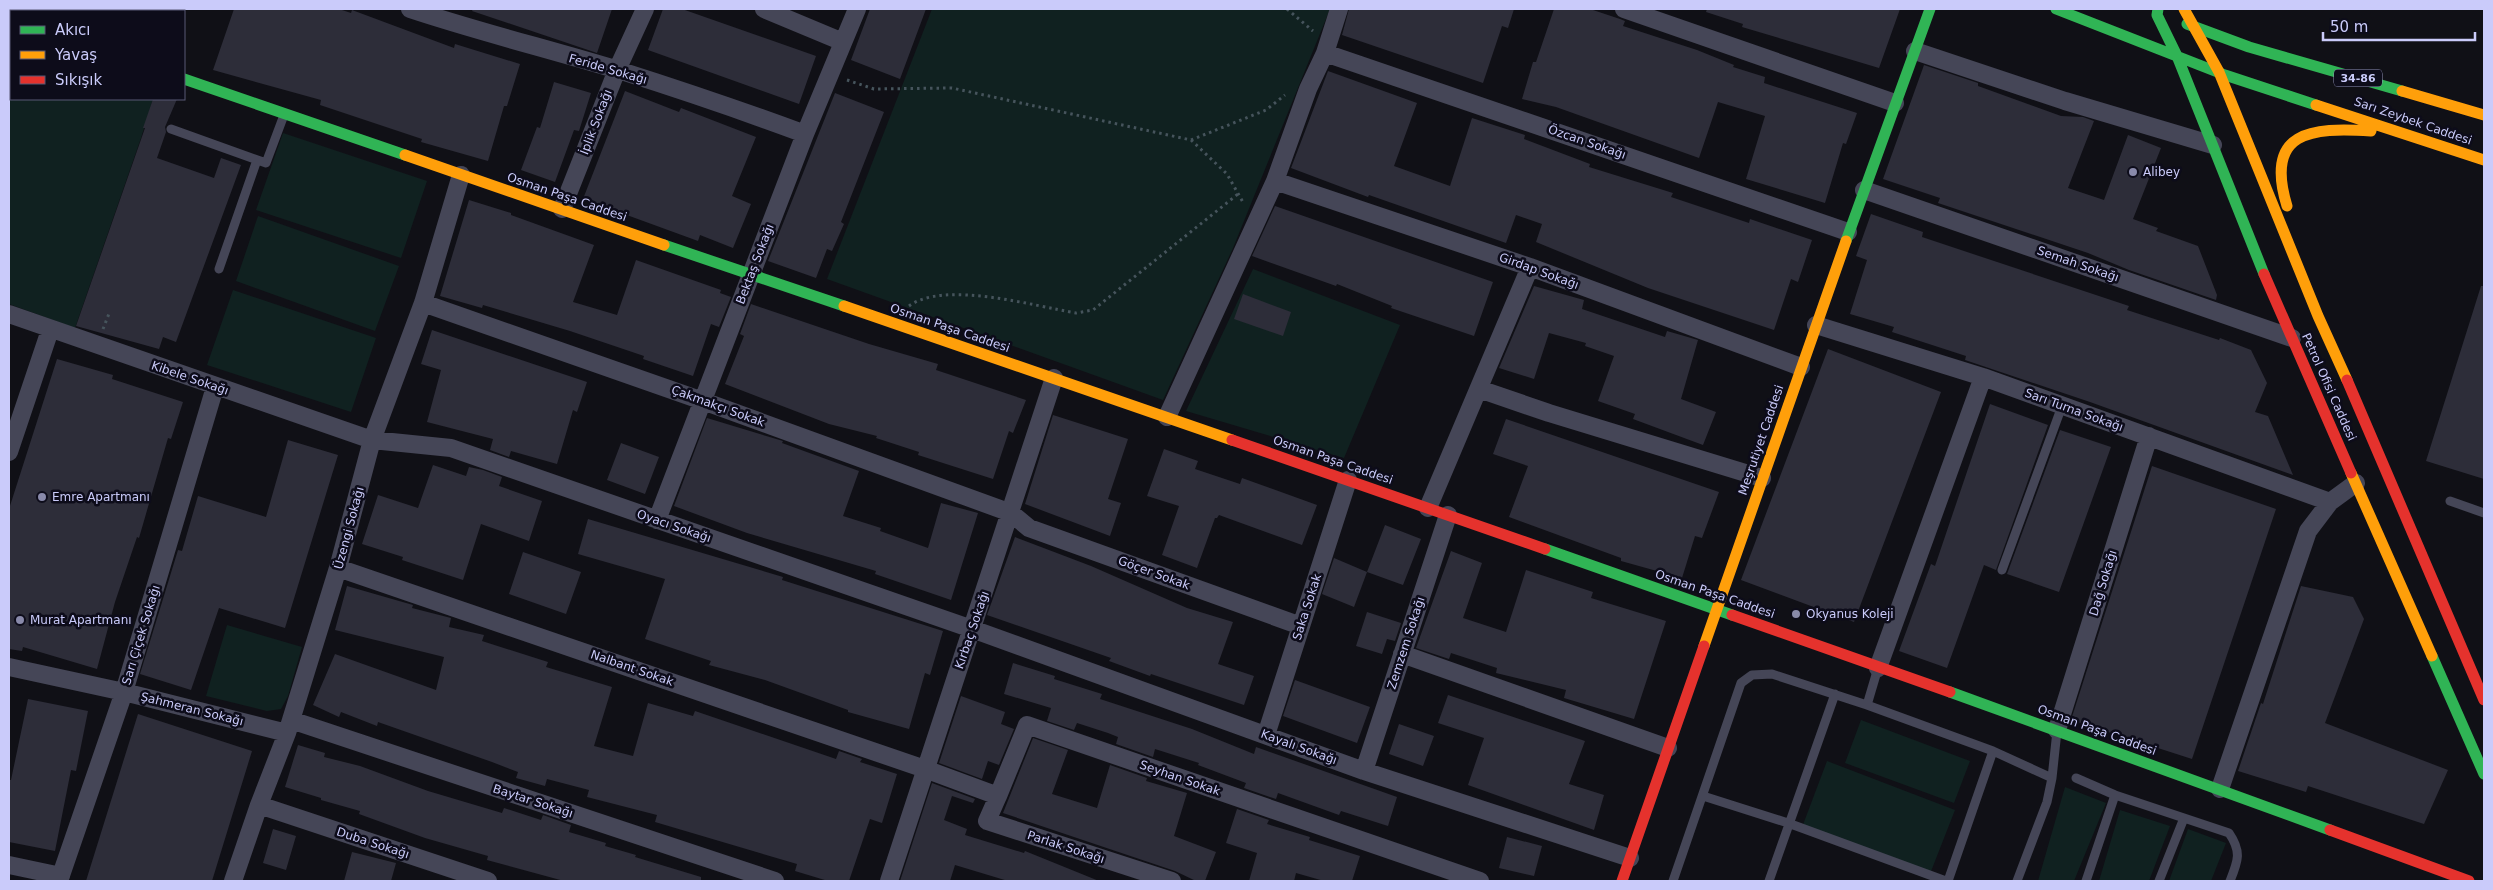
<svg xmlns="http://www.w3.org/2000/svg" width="2493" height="890" viewBox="0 0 2493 890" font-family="'DejaVu Sans',sans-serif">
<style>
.green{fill:#102120}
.building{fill:#2d2d39}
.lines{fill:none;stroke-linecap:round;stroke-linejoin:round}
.path{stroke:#46545c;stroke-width:3;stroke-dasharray:2.5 4;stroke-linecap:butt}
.lane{stroke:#454657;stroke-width:9}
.street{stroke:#454657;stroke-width:18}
.fast{stroke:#30b455;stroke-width:11}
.slow{stroke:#ff9f0a;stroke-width:11}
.jam{stroke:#e5322d;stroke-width:11}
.poi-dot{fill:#898aaa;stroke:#0d0c1a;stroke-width:2}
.labels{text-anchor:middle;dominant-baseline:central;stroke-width:5;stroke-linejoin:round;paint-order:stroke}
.shield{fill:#0d0c1a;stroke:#9192b7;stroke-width:1}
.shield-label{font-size:11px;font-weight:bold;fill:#cacbfa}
.street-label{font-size:12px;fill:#cacbfa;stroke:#0d0c1a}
.poi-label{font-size:12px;fill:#cacbfa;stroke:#0d0c1a;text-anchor:start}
</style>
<rect width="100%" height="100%" fill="#101016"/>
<!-- green -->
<path class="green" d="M932,9H1330L1233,248L1163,400L827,279Z
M9,37L11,38V99H153L141,138L75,328L9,304Z
M283,133L427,181L401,258L256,210Z
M258,216L399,266L375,331L236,281Z
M1253,269L1400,325L1344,458L1186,411Z
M233,290L376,338L351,412L207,365Z
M227,625L302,647L288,696L281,709L267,711L206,696Z
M1861,720L1970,761L1954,803L1845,763Z
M1827,761L1955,810L1928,879L1801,830Z
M2065,787L2106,803L2074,881H2038Z
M2120,810L2170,826L2149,881H2099Z
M2188,829L2226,843L2211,881H2169Z"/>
<!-- building -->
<path class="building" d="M234,9H339L351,13L352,10L454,48L455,44L520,64L507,106H504L488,161L421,142L422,139L320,105L321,100L213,70Z
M473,9H612L597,53L472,11Z
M663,9H682L816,56L799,104L648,50Z
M870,9H926L900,79L851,60Z
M1349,9H1514L1508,28L1502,26L1483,83L1342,35Z
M1554,9H1590L1620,19L1625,21L1623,26L1697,50L1734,65L1733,67L1765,77L1764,83L1857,113L1846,144L1843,143L1825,203L1746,179L1765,116L1718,102L1699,158L1556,107L1522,99L1533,62H1536Z
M1707,9H1900L1879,68L1742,27L1743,24L1706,12Z
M1924,65L1978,83V86L2061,116L2083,117L2094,121L2068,188L2104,200L2128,135L2161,148L2133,219L2158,228L2156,231L2198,246L2217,295L2216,300L2129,270L2088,253L1938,203L1940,198L1883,179Z
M1328,71L1417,103L1394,166L1450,186L1472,118L1525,135L1524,139L1590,164L1589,167L1673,193L1671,197L1749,223L1750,219L1812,240L1798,282L1791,279L1774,330L1648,288L1536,242L1542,224L1516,215L1506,243L1369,195L1368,197L1291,168Z
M554,82L591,93L579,131L574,130L555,182L521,170L537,127L540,128Z
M625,91L679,112L681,108L756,137L732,196L751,204L733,248L700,235L698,241L583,199Z
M835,93L884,112L841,222L844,224L832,251L827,249L816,278L768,261Z
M153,99H177L165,127L166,132L157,158L214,178L221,158L241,165L176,342L163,337L159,349L76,326L145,128H143Z
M469,200L511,213V215L594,245L573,302L617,315L636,260L721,290L720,293L731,297L719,327L711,324L693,376L643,359L644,356L570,331L483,305L482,308L440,296Z
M1275,206L1493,282L1474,336L1391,308L1392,306L1337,284L1336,286L1252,256Z
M1871,214L1923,232L1922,237L2129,306L2127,310L2219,340L2220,338L2251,350L2267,383L2255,412L2268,416L2293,475L2090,402L1965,360L1966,356L1892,332L1894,327L1850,314L1867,260L1856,256Z
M1534,286L1584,300L1582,309L1665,337L1667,331L1698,340L1681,399L1716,412L1703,445L1633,419L1635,414L1598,401L1614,356L1585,346L1586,343L1549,333L1534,379L1499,368Z
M2481,286H2484V479L2426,461Z
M1243,294L1291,312L1283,336L1234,319Z
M751,304L869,344L938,364L936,370L1026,400L1013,433L1009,431L993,479L918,455L919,452L876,438L877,436L829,424L725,384L744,336L740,334Z
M432,330L587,382L577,412L573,410L557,464L511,451L509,457L490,450L493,439L427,422L441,370L421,364Z
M1828,349L1941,392L1854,622L1741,580Z
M57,359L113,375L112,379L183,402L171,439L168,438L139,538L137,537L115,602L97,669L23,647L22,651L9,649V509Z
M1990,404L2048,425L1996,570L1984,565L1947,668L1899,651L1931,564L1935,566Z
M1053,415L1128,439L1108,499L1121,503L1110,536L1025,504Z
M707,418L783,441L782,443L859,471L843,516L881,528L880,531L928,548L941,503L978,513L951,600L875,574L876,571L747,533L674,506Z
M1506,419L1719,492L1702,538L1695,536L1682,578L1621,561V558L1509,517L1528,466L1493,454Z
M2060,430L2111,447L2059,592L2007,574Z
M288,440L338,455L285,628L219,608L191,690L140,674L178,550L182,551L198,496L266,517Z
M621,443L659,457L645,494L607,480Z
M1164,449L1198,461L1195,469L1240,484L1242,478L1317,505L1302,545L1219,515L1217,518H1215L1197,568L1162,555L1179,506L1147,496Z
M433,465L466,476L469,467L483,470L502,477L499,486L542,501L529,541L481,524L463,580L402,560L403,557L362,544L378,495L418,508Z
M2152,466L2276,509L2192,759L2071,720Z
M588,519L783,577L782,580L943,631L930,675L925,673L909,729L848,712V710L765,680L709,665L711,661L645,639L665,579L578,554Z
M1385,525L1421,539L1403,585L1367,572Z
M1015,537L1091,566L1187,608L1233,622L1218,664L1254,676L1244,705L1151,674L1150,676L1109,661L1111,658L987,615Z
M1451,551L1482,563L1463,618L1506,632L1526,570L1593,592L1591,598L1666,621L1634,719L1564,698L1566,690L1496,673L1497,668L1451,653L1449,659L1416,648Z
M523,552L581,572L566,614L509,594Z
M1334,558L1367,572L1354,607L1322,594Z
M347,586L413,605L412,608L451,618L449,627L484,635L482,641L548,662L546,667L612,687L594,746L633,756L648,703L693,716L695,711L836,759L839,751L862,759L860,762L897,774L882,823L870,819L849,881H828L795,871L797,864L655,822L657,815L587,797L589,790L547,779L545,786L516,778L518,772L492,762L378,722L377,726L341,712L339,717L313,705L335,654L436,690L444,657L335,630Z
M2301,586L2353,597L2364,619L2325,723L2448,770L2424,824L2308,786L2306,792L2238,771L2261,703L2263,704Z
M1367,612L1401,623L1395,641L1387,639L1382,654L1356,646Z
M1013,663L1055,676L1054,679L1102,694L1100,699L1192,729L1254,754L1256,747L1397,797L1388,826L1341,811L1339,815L1278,793L1276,799L1244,788L1246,783L1198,765L1199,763L1155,749L1153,757L1116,744L1118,737L1108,733L1077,723L1074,730L1047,721L1051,708L1004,694Z
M1295,680L1370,707L1357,743L1283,716Z
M1448,695L1585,741L1569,784L1604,795L1594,830L1468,785L1484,738L1438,723Z
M961,696L1005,712L1001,724L1014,729L999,765L988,761L982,779L939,763Z
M28,699L88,711L76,771L71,770L55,851L9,842V780H11Z
M138,714L252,751L212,881H86Z
M1399,724L1434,736L1423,766L1389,754Z
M1033,738L1068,750L1052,794L1097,808L1110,765L1147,778L1146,781L1187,793L1174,836L1216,852L1205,881H1196L1175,871L1003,813Z
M298,745L325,753L324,757L360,766L428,791L502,813L504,808L541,820L543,815L571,825L569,832L606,843L605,846L636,855L635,857L701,877V881H564L487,860L488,856L425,838L359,814L360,811L321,800V798L285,787Z
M932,783L975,799L973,803L952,796L944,820L967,829L965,835L1024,853L1025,851L1099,881H1008L955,865L950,881H900Z
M1237,809L1269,820L1267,824L1310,837L1309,840L1360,856L1352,881H1324L1296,873L1294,881H1249L1257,853L1226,843Z
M273,829L296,836L286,870L263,863Z
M1507,837L1542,846L1534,876L1499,868Z
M352,852L396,863L391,881H344Z"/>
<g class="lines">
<!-- path -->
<path class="path" d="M1287,9L1313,31
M847,80L874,89L952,88L1191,140L1266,110L1285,95
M1191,140L1227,174L1244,204
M909,306C944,280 1034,306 1076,313L1093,310L1238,194
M103,329L110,311"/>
<!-- lane -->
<path class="lane" d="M171,129L266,163L284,115
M219,269L257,160
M2450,501L2484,513
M2002,570L2062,406
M1867,705L1878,668
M2052,778L2057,731
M2076,778L2115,795L2229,833C2242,852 2238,861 2230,881
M1703,796L1788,823L1946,881
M1673,881L1741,683L1752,675L1772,674L1867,705L1993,751L2052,778L2047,802L2017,881
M1769,881L1835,694
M1948,881L1993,751
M2086,881L2115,795
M2159,881L2184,818"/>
<!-- street -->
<path class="street" d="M410,9C479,32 549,49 618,70C681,90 743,111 805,134
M764,9L843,42
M1624,9L1895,103
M23,11L24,9
M1915,51L2065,101L2213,145
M1325,53L1848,232
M1275,181L1530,267L1801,367
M1864,190L2292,338
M562,209L617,70L645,9
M423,303L703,401L1011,513L1029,528L1301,626
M9,314L372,440L451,448L972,629L1364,771L1630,858
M1816,325L1983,377L2330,502
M1479,389L1549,413L1762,478
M1167,417L1275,181L1308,89L1325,53L1339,9
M9,452L50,330
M1428,508L1530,267
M657,520L805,134L857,9
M338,568L925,769L998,796L1027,725L1480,881
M1402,654L1668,748
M9,667L124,692L287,733
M1878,668L1983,377
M291,720L775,881
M2057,730L2149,436
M1266,735L1348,480
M1364,771L1448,515
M2220,789L2308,531L2330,502L2356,483
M998,796L987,821L1172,881
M259,805L488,881
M9,865L61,876
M59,881L124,692L215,387
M233,881L259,805L287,733L338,568L372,440L423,303L461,175
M889,881L1054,378"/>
<!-- fast -->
<path class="fast" d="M2056,9L2225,75L2316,105
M2158,9L2157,15L2177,56L2264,274
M2187,24L2249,47L2402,91
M184,79L405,155
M1846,241L1930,9
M664,245L844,306
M1545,549L1732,615
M2432,656L2484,774
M1950,692L2330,830"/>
<!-- slow -->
<path class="slow" d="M2184,9L2219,72L2318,316L2347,380
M9,17L11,18
M2402,91L2484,115
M2316,105L2484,160
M405,155L664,245
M2287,206C2264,131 2311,127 2371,131
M844,306L1232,440
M2351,473L2432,656
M1704,646L1846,241"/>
<!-- jam -->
<path class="jam" d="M2264,274L2351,473
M2347,380L2484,700
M1232,440L1545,549
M1732,615L1950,692
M2330,830L2469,881
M1622,881L1704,646"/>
</g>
<!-- markers -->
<g class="poi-dot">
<circle cx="2133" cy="172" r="5"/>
<circle cx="42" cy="497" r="5"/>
<circle cx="1796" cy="614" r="5"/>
<circle cx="20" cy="620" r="5"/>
</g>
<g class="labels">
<!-- shield labels -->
<rect class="shield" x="2334" y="69.5" width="48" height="17" rx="4"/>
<g class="shield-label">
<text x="2358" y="78">34-86</text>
</g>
<!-- street labels -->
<g class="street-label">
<text transform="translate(608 69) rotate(16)">Feride Sokağı</text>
<text transform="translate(2413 121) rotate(19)">Sarı Zeybek Caddesi</text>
<text transform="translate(596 122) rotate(-69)">İplik Sokağı</text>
<text transform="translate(1587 142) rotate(19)">Özcan Sokağı</text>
<text transform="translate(567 197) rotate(19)">Osman Paşa Caddesi</text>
<text transform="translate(755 264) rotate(-69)">Bektaş Sokağı</text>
<text transform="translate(2078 264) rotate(19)">Semah Sokağı</text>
<text transform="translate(1539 271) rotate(20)">Girdap Sokağı</text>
<text transform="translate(950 328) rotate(19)">Osman Paşa Caddesi</text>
<text transform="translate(190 378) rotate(19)">Kibele Sokağı</text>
<text transform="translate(2329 387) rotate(66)">Petrol Ofisi Caddesi</text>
<text transform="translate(718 406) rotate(20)">Çakmakçı Sokak</text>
<text transform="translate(2074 410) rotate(20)">Sarı Turna Sokağı</text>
<text transform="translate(1761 440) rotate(-71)">Meşrutiyet Caddesi</text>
<text transform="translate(1333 460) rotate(19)">Osman Paşa Caddesi</text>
<text transform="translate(674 526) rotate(19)">Oyacı Sokağı</text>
<text transform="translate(349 528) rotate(-75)">Üzengi Sokağı</text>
<text transform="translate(1154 573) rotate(20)">Göçer Sokak</text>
<text transform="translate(2103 583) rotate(-73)">Dağ Sokağı</text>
<text transform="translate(1715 594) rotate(19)">Osman Paşa Caddesi</text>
<text transform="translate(1307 607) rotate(-72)">Saka Sokak</text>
<text transform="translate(972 630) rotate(-71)">Kırbaç Sokağı</text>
<text transform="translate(141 635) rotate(-73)">Sarı Çiçek Sokağı</text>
<text transform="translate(1406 643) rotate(-72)">Zemzem Sokağı</text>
<text transform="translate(632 668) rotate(19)">Nalbant Sokak</text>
<text transform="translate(192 709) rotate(14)">Şahmeran Sokağı</text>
<text transform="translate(2097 730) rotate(20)">Osman Paşa Caddesi</text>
<text transform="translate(1299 747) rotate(20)">Kayalı Sokağı</text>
<text transform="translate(1180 778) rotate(19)">Seyhan Sokak</text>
<text transform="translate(533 801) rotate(18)">Baytar Sokağı</text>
<text transform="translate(373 843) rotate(18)">Duba Sokağı</text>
<text transform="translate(1066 847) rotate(18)">Parlak Sokağı</text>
</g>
<!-- poi labels -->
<g class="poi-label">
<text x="2143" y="172">Alibey</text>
<text x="52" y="497">Emre Apartmanı</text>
<text x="1806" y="614">Okyanus Koleji</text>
<text x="30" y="620">Murat Apartmanı</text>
</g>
</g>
<!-- border -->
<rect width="2493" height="890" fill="none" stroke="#cacbfa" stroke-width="20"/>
<!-- legend -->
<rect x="10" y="10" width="175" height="90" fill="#0d0c1a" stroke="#595874"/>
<rect x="20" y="26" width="25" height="8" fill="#30b455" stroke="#595874"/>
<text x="55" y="35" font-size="15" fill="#cacbfa">Akıcı</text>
<rect x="20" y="51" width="25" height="8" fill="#ff9f0a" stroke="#595874"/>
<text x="55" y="60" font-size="15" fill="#cacbfa">Yavaş</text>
<rect x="20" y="76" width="25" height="8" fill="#e5322d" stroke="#595874"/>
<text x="55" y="85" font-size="15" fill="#cacbfa">Sıkışık</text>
<!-- scale -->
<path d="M2323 32v8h152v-8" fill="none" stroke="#cacbfa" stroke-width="2.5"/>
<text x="2330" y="32" font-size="15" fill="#cacbfa" stroke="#0d0c1a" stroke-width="4" paint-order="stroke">50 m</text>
</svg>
